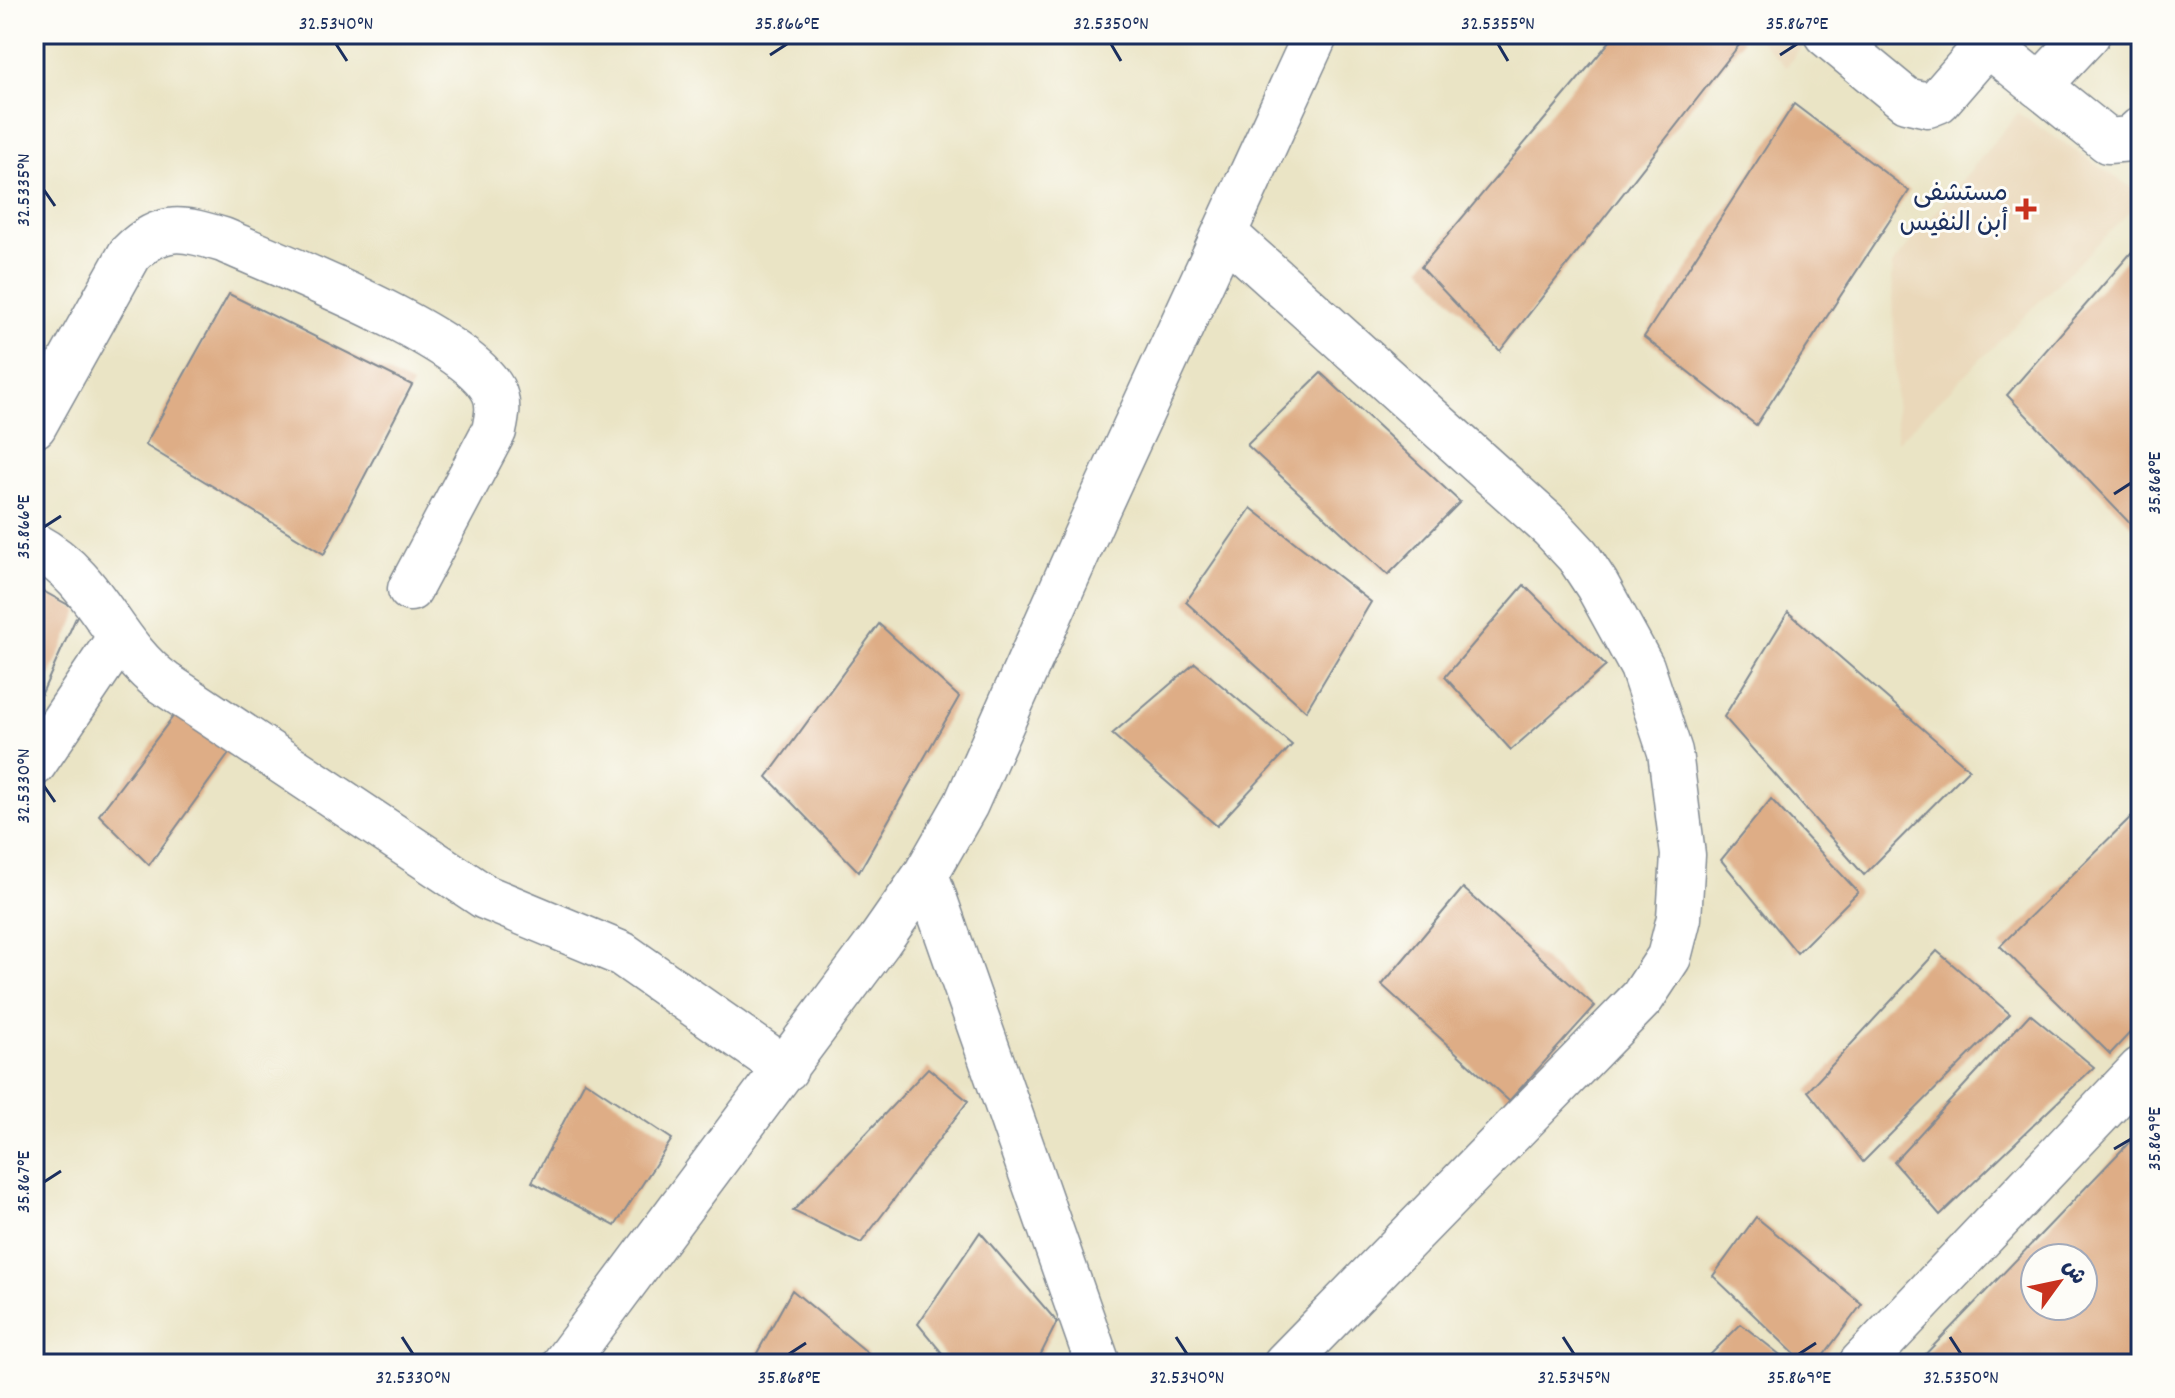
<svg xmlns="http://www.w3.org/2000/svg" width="2175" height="1398" viewBox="0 0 2175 1398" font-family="Dekko,'Playpen Sans Arabic',sans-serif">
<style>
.built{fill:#ead8ba}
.building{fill:#dead86;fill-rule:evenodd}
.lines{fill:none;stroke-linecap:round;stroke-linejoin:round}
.minor-casing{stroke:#828a92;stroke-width:47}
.minor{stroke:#fff;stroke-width:44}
.ticks{fill:none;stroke:#1b2f5e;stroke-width:3}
.poi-dot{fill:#c8321e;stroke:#fdfcf7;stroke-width:3}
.labels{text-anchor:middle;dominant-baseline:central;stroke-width:6;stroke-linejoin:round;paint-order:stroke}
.poi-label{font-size:26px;fill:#1b2f5e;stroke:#fdfcf7;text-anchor:end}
.neatline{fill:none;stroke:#1b2f5e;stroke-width:3}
.ticks-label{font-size:20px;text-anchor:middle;fill:#1b2f5e}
</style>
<rect width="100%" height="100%" fill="#fdfcf7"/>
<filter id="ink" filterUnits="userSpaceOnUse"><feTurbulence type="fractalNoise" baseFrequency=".0125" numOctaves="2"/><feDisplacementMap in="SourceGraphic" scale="16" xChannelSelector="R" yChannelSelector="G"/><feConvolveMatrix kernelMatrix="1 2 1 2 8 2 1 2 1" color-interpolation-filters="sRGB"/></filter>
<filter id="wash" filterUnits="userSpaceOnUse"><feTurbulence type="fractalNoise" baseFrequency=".006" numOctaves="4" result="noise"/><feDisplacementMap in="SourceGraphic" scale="32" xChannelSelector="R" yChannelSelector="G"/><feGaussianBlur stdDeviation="1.8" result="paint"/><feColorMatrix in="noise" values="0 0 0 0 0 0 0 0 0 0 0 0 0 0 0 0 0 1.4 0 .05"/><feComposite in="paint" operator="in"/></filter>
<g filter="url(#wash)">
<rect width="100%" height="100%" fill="#eae4c5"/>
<!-- built -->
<path class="built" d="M1754,34H1811L1786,67Z
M2018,113L2141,194V201L1897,442L1892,265Z"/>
<g id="blocks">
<!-- building -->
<path class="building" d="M1616,34H1735L1743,40L1500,351L1421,267Z
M1794,104L1909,191L1756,425L1644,337Z
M2137,246L2141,250V535L2007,395Z
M229,294L412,385L324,554L145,445Z
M1321,373L1460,502L1388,575L1247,445Z
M1251,508L1371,602L1306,711L1186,602Z
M1524,585L1606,666L1511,750L1445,677Z
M34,586L79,611L34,711Z
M1788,612L1969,769L1864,875L1724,717Z
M879,624L959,697L859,872L767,777Z
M1195,663L1292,745L1217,826L1112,734Z
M178,710L231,751L149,865L99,815Z
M1771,799L1858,892L1797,953L1721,860Z
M2141,807V1021L2110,1054L2000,946Z
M1463,888L1595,1006L1509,1101L1382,985Z
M1937,951L2010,1014L1863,1162L1808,1091Z
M2030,1014L2094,1067L1940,1215L1894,1162Z
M928,1068L968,1101L861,1243L793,1211Z
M585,1081L672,1139L615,1226L532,1182Z
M2141,1130V1364H1916ZM2035,1258H2083V1306H2035Z
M1756,1217L1862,1304L1817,1364H1805L1713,1276Z
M980,1232L1057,1322L1036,1364H951L918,1324Z
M792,1290L868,1353L861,1364H751Z
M1741,1324L1792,1364H1701Z"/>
</g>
</g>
<g filter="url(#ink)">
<use href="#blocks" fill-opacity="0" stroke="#828a92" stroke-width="2"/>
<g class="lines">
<!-- minor casing -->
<g class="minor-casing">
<path id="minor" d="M1826,34L1906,100L1928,105L1938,101L1996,34
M1975,34L2108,141L2130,139L2141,129
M2039,86L2088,34
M1225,234L1552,528L1578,556L1597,585L1642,667L1670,752L1683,855L1679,918L1669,957L1642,998L1285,1364
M34,426L130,254C162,222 183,228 223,240C284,267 464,336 493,390C500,403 497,417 494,431L410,589
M34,545C98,579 110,643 164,683L485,897L622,954L786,1069
M34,764L120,637
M926,874L1098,1364
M564,1364L880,940L926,874L966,804L1095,514L1316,34
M1861,1364L2141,1069"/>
</g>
<!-- minor -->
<use href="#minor" class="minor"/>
</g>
</g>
<!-- ticks -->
<path class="ticks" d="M336,44L347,61M1111,44L1121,61M1498,44L1508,61M770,55L787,44M1780,55L1797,44M44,190L55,206M2114,494L2131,483M44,527L61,516M44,786L55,802M2114,1149L2131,1139M44,1182L61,1171M402,1337L413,1354M1176,1337L1187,1354M1563,1337L1574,1354M1950,1337L1961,1354M789,1354L806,1343M1799,1354L1816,1343"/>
<!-- markers -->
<path class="poi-dot" d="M2022 197h8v8h8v8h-8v8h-8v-8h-8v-8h8z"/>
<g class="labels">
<!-- poi labels -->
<g class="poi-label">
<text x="2008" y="194">مستشفى<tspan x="2008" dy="30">أبن النفيس</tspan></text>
</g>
</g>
<!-- margin -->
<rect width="2175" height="1398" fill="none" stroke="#fdfcf7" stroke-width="88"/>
<!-- north arrow -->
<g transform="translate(2059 1282) rotate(57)"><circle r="38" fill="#fdfcf7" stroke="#a3aaba" stroke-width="2"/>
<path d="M0-6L14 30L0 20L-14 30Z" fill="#c8321e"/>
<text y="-12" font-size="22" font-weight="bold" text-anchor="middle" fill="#1b2f5e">ش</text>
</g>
<rect x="44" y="44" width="2087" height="1310" class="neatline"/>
<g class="ticks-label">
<text x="336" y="29">32.5340°N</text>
<text x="787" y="29">35.866°E</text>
<text x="1111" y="29">32.5350°N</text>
<text x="1498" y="29">32.5355°N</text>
<text x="1797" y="29">35.867°E</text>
<text transform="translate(22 190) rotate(-90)" y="7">32.5335°N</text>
<text transform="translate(2153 483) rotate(-90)" y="7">35.868°E</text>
<text transform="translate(22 527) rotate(-90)" y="7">35.866°E</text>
<text transform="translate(22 786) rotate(-90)" y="7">32.5330°N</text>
<text transform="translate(2153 1139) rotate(-90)" y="7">35.869°E</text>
<text transform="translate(22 1182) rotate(-90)" y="7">35.867°E</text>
<text x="413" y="1383">32.5330°N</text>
<text x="789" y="1383">35.868°E</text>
<text x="1187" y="1383">32.5340°N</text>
<text x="1574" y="1383">32.5345°N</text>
<text x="1799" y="1383">35.869°E</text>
<text x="1961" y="1383">32.5350°N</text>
</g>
</svg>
